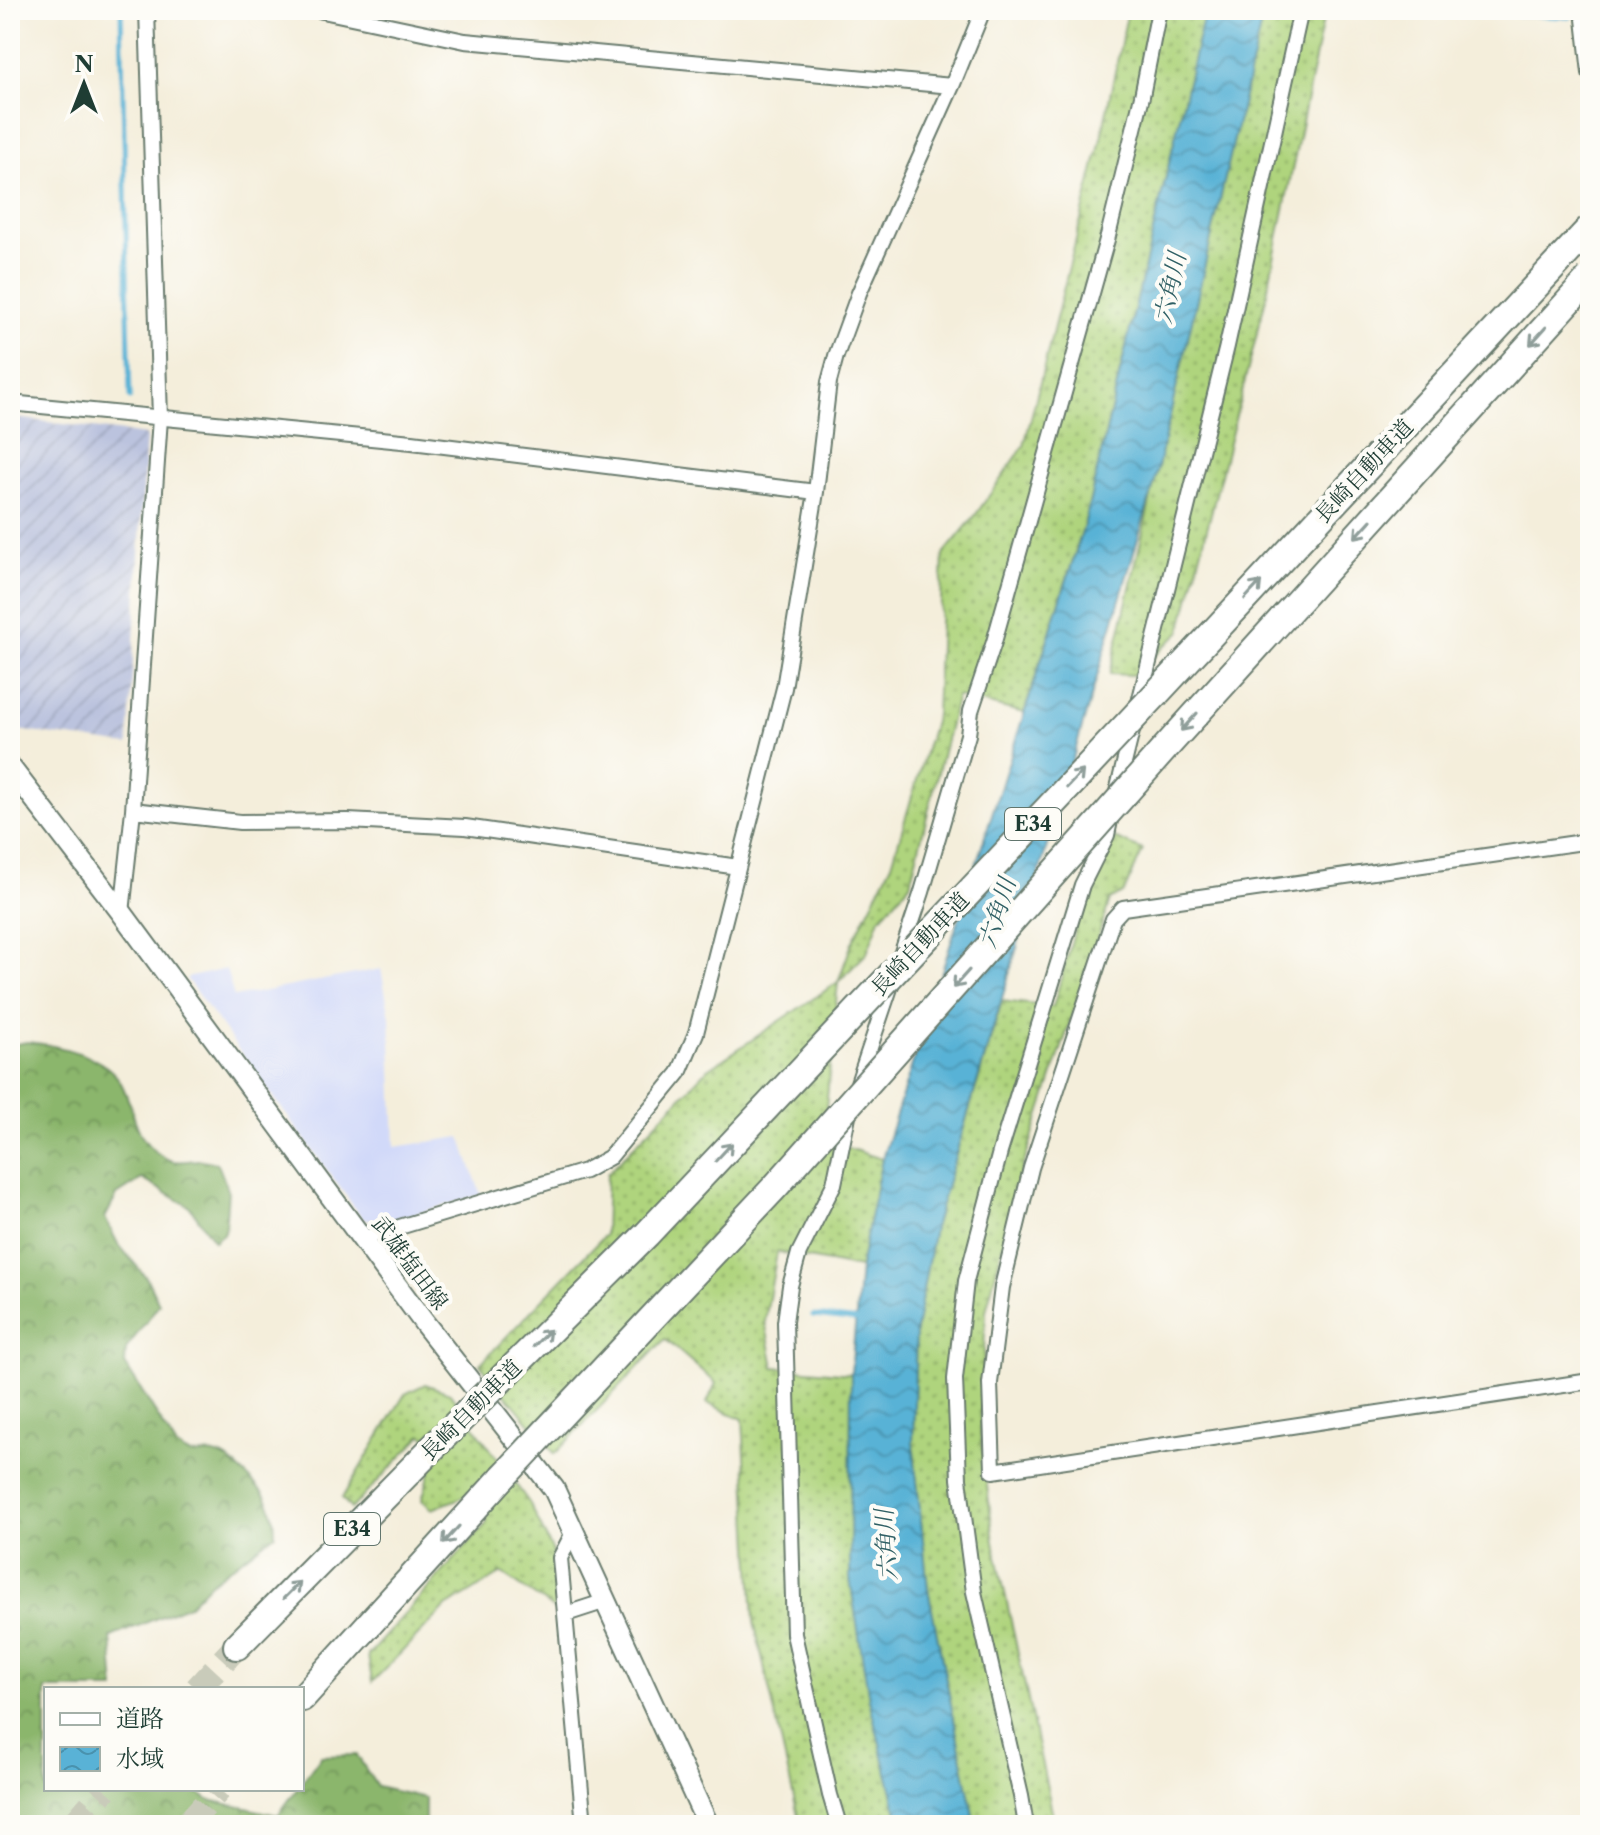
<svg xmlns="http://www.w3.org/2000/svg" width="1600" height="1835" viewBox="0 0 1600 1835" font-family="'Libre Caslon Text','Noto Serif JP',serif">
<style>
.built{fill:#d1d9f9}
.industrial{fill:url(#industrial-furrows)}
.grass{fill:url(#grass-dots);stroke:#678858;stroke-width:2}
.forest{fill:url(#forest-crowns);stroke:#557a50;stroke-width:2}
.water{fill:url(#water-waves);stroke:#3c7885;stroke-width:2}
.lines{fill:none;stroke-linecap:round;stroke-linejoin:round}
.stream{stroke:#59b2d6;stroke-width:5}
.motorway-tunnel{stroke:#c9cbba;stroke-width:26;stroke-dasharray:26 13;stroke-linecap:butt}
.minor-casing{stroke:#6a7b6e;stroke-width:18}
.secondary-casing{stroke:#6a7b6e;stroke-width:24}
.motorway-casing{stroke:#6a7b6e;stroke-width:30}
.minor{stroke:#fff;stroke-width:14}
.secondary{stroke:#fff;stroke-width:20}
.motorway{stroke:#fff;stroke-width:26}
.motorway-bridge-casing{stroke:#6a7b6e;stroke-width:30;stroke-linecap:butt}
.motorway-bridge{stroke:#fff;stroke-width:26}
.oneway{stroke:#8f9e9a}
.labels{text-anchor:middle;dominant-baseline:central;stroke-width:8;stroke-linejoin:round;paint-order:stroke}
.shield{fill:#fdfcf7;stroke:#62766e;stroke-width:2}
.shield-label{font-size:20px;font-weight:bold;fill:#1f3d34}
.street-label{font-size:22px;fill:#1f3d34;stroke:#fdfcf7}
.water-label{font-size:24px;font-style:italic;fill:#306065;stroke:#fdfcf7}
</style>
<defs>
<pattern id="industrial-furrows" width="10" height="10" patternUnits="userSpaceOnUse" patternTransform="scale(2)"><rect width="10" height="10" fill="#bbc3de"/><path d="M-1 1l2-2M0 10L10 0M9 11l2-2" fill="none" stroke="#a0a8bf"/></pattern>
<pattern id="grass-dots" width="8" height="8" patternUnits="userSpaceOnUse" patternTransform="scale(2)"><rect width="8" height="8" fill="#afd47d"/><path d="M2 2h.1M6 6h.1" fill="none" stroke="#8ead67" stroke-width="1.8" stroke-linecap="round"/></pattern>
<pattern id="forest-crowns" width="20" height="18" patternUnits="userSpaceOnUse" patternTransform="scale(2)"><rect width="20" height="18" fill="#8bb66c"/><path d="M2 6a3 3 0 1 1 6 0M12 15a3 3 0 1 1 6 0" fill="none" stroke="#71955a"/></pattern>
<pattern id="water-waves" width="16" height="10" patternUnits="userSpaceOnUse" patternTransform="scale(2)"><rect width="16" height="10" fill="#59b2d6"/><path d="M0 5q4-4 8 0t8 0" fill="none" stroke="#4992ae"/></pattern>
</defs>
<rect width="100%" height="100%" fill="#fdfcf7"/>
<filter id="ink" filterUnits="userSpaceOnUse"><feTurbulence type="fractalNoise" baseFrequency=".0125" numOctaves="2"/><feDisplacementMap in="SourceGraphic" scale="16" xChannelSelector="R" yChannelSelector="G"/><feConvolveMatrix kernelMatrix="1 2 1 2 8 2 1 2 1" color-interpolation-filters="sRGB"/></filter>
<filter id="wash" filterUnits="userSpaceOnUse"><feTurbulence type="fractalNoise" baseFrequency=".006" numOctaves="4" result="noise"/><feDisplacementMap in="SourceGraphic" scale="32" xChannelSelector="R" yChannelSelector="G"/><feGaussianBlur stdDeviation="1.8" result="paint"/><feColorMatrix in="noise" values="0 0 0 0 0 0 0 0 0 0 0 0 0 0 0 0 0 1.4 0 .05"/><feComposite in="paint" operator="in"/></filter>
<g filter="url(#wash)">
<rect width="100%" height="100%" fill="#f4eedb"/>
<!-- built -->
<path class="built" d="M226,969L234,997L381,969L390,1017L395,1147L461,1137L481,1195L393,1220L363,1219L186,978Z"/>
<!-- industrial -->
<path class="industrial" d="M10,417L146,435L128,745L10,729Z"/>
<!-- grass -->
<path class="grass" d="M1128,10H1205L1084,525L1024,713L957,696L910,884L880,918L867,953L838,982L823,1140L882,1159L860,1268L777,1252L765,1321L774,1367L851,1374L850,1579L869,1699L900,1825H800L754,1621L743,1419L707,1403L716,1383L665,1339L555,1454L480,1364L605,1235L607,1174L707,1070L838,982L852,943L892,864L936,715L943,555L974,517L1024,446L1099,148Z
M1264,10H1325L1265,302L1181,631L1134,675L1110,674Z
M1114,838L1143,850L1124,892L1110,900L1023,1166L986,1311L980,1430L994,1542L1055,1825H975L928,1589L913,1442L916,1330L934,1228L1002,1001L1053,1007L1087,887Z
M425,1384L450,1393L530,1504L552,1550L558,1612L502,1573L446,1607L372,1682L368,1655L487,1523V1504L470,1494L432,1509L422,1500L438,1445L422,1435L351,1509L342,1498L405,1394Z"/>
<!-- forest -->
<path class="forest" d="M27,1042C56,1045 106,1055 121,1083C138,1115 131,1141 169,1160C178,1164 190,1160 199,1160C206,1160 212,1162 218,1164L228,1190L225,1232L214,1241L190,1207L142,1179L117,1195L105,1218L118,1244L146,1277L159,1304L126,1349L125,1364L176,1446C198,1463 199,1449 218,1455C226,1457 234,1464 239,1469C262,1490 275,1501 275,1534L209,1584L189,1605L111,1637L115,1689H46V1789H193L209,1800L278,1815L297,1789H302V1782L321,1756L357,1755L377,1787L425,1798V1825H10V1045Z"/>
<!-- water -->
<path class="water" d="M1205,10H1264L1154,484L934,1228L916,1330L913,1442L928,1589L975,1825H900L869,1699L850,1579L851,1374L860,1268L882,1159L1084,526Z"/>
<g class="lines">
<!-- stream -->
<path class="stream" d="M121,10L130,398
M1424,10L1570,17
M813,1316L860,1321"/>
</g>
</g>
<g filter="url(#ink)">
<g class="lines">
<!-- motorway-tunnel -->
<path class="motorway-tunnel" d="M197,1689L237,1646
M74,1825L105,1789
M187,1825L219,1789"/>
<!-- minor casing -->
<g class="minor-casing">
<path id="minor" d="M318,10L465,41L952,86
M1583,10L1590,73
M10,403L412,442L816,492
M1116,796L1227,346L1301,10
M133,810L240,822L348,821L465,827L738,867
M1590,841L1123,908L1113,919L1031,1168L1002,1287L990,1383L993,1471L1590,1381
M122,913L133,810L160,418L147,10
M900,958L922,892L968,735L971,711L994,642L1108,236L1142,96L1159,10
M858,1083L892,982
M364,1241L373,1235L585,1171L610,1157L679,1073L696,1033L784,688L816,492L829,382L836,356L859,293L952,86L983,10
M574,1531L560,1558L584,1825
M566,1614L606,1601
M839,1825L830,1795L794,1634L785,1322L790,1286L799,1253L834,1184L849,1111
M1026,1825L1021,1796L974,1592L959,1479L955,1379L966,1281L1000,1152L1082,885L1107,835L1111,816"/>
</g>
<!-- secondary casing -->
<g class="secondary-casing">
<path id="secondary" d="M10,767L122,913L425,1324L554,1489L708,1825"/>
</g>
<!-- motorway casing -->
<g class="motorway-casing">
<path id="motorway" d="M237,1646L467,1413
M302,1698L503,1477"/>
</g>
<!-- minor -->
<use href="#minor" class="minor"/>
<!-- secondary -->
<use href="#secondary" class="secondary"/>
<!-- motorway -->
<use href="#motorway" class="motorway"/>
<!-- motorway-bridge casing -->
<g class="motorway-bridge-casing">
<path id="motorway-bridge" d="M467,1413L647,1234L1155,695L1590,228
M503,1477L775,1187L1167,746L1590,278"/>
</g>
<!-- motorway-bridge -->
<use href="#motorway-bridge" class="motorway-bridge"/>
</g>
<!-- one-way arrows -->
<defs><path id="oneway-shaft" d="M-6 0H5M1.5-3L5.5 0L1.5 3" fill="none" stroke-width="1.6" stroke-linecap="round" stroke-linejoin="round" transform="scale(2)"/></defs>
<g class="oneway">
<use href="#oneway-shaft" transform="translate(1538 336) rotate(132)"/>
<use href="#oneway-shaft" transform="translate(1363 529) rotate(132)"/>
<use href="#oneway-shaft" transform="translate(1253 590) rotate(-47)"/>
<use href="#oneway-shaft" transform="translate(1189 722) rotate(132)"/>
<use href="#oneway-shaft" transform="translate(1075 779) rotate(-47)"/>
<use href="#oneway-shaft" transform="translate(961 979) rotate(132)"/>
<use href="#oneway-shaft" transform="translate(724 1152) rotate(-47)"/>
<use href="#oneway-shaft" transform="translate(542 1338) rotate(-45)"/>
<use href="#oneway-shaft" transform="translate(451 1535) rotate(132)"/>
<use href="#oneway-shaft" transform="translate(292 1590) rotate(-45)"/>
</g>
</g>
<g class="labels">
<!-- shield labels -->
<g class="shield">
<rect x="1005" y="808" width="56" height="32" rx="6"/>
<rect x="324" y="1513" width="56" height="32" rx="6"/>
</g>
<g class="shield-label">
<text x="1033" y="824">E34</text>
<text x="352" y="1529">E34</text>
</g>
<!-- street labels -->
<g class="street-label">
<text transform="translate(1364 471) rotate(-47)">長崎自動車道</text>
<text transform="translate(920 944) rotate(-47)">長崎自動車道</text>
<text transform="translate(410 1263) rotate(53)">武雄塩田線</text>
<text transform="translate(471 1410) rotate(-45)">長崎自動車道</text>
</g>
<!-- water labels -->
<g class="water-label">
<text transform="translate(1170 288) rotate(-78)">六角川</text>
<text transform="translate(997 913) rotate(-73)">六角川</text>
<text transform="translate(886 1545) rotate(-94)">六角川</text>
</g>
</g>
<!-- margin -->
<rect width="1600" height="1835" fill="none" stroke="#fdfcf7" stroke-width="40"/>
<!-- legend -->
<rect x="44" y="1687" width="260" height="104" fill="#fdfcf7" stroke="#a4b0a9" stroke-width="2"/>
<rect x="60" y="1713" width="40" height="12" fill="#ffffff" stroke="#a4b0a9" stroke-width="2"/>
<text x="116" y="1727" font-size="24" fill="#1f3d34">道路</text>
<rect x="60" y="1747" width="40" height="24" fill="url(#water-waves)" stroke="#a4b0a9" stroke-width="2"/>
<text x="116" y="1767" font-size="24" fill="#1f3d34">水域</text>
<!-- north arrow -->
<g transform="translate(84 84)" stroke="#fdfcf7" stroke-width="6" paint-order="stroke">
<path d="M0-6L14 30L0 20L-14 30Z" fill="#1f3d34"/>
<text y="-12" font-size="22" font-weight="bold" text-anchor="middle" fill="#1f3d34">N</text>
</g>
</svg>
